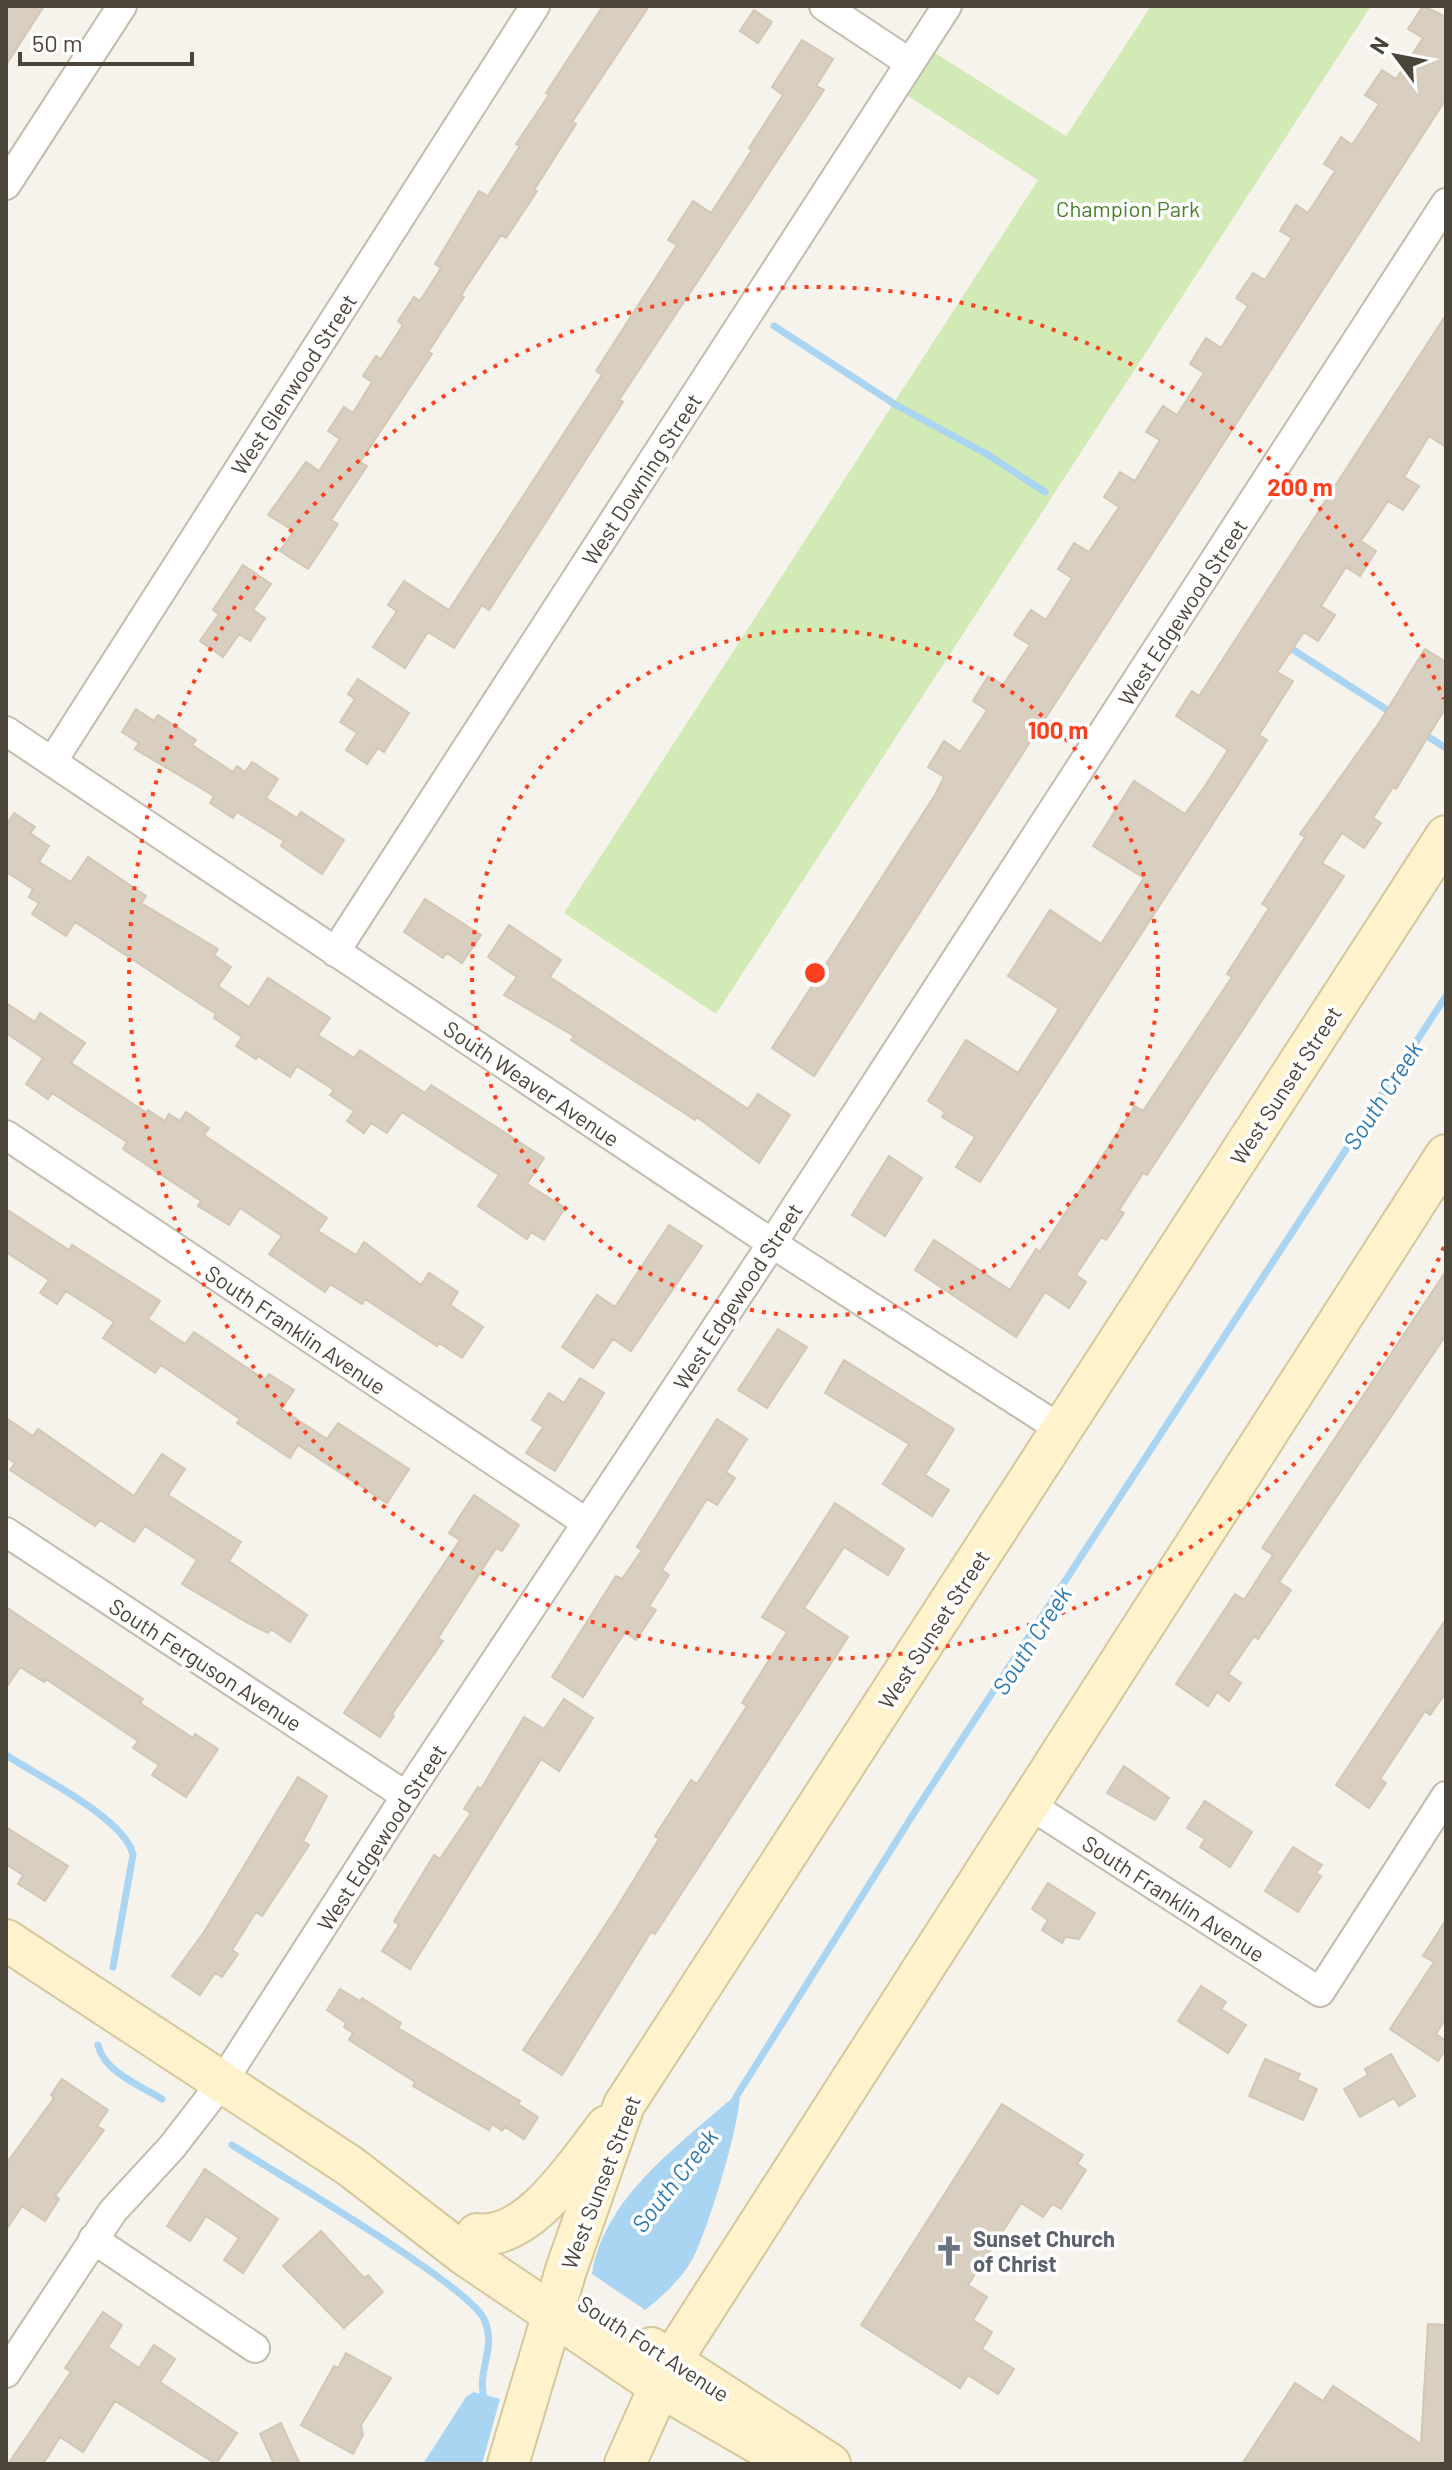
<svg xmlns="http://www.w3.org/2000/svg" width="1452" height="2470" viewBox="0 0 1452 2470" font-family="Barlow,sans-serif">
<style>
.green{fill:#d2eab5}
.water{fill:#a9d4f2}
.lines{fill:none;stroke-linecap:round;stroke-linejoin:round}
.stream{stroke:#a9d4f2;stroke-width:7}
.building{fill:#d8cfc1;stroke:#d3c7b4;stroke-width:2}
.street-casing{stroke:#c2bbae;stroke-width:32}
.secondary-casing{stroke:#d6c79b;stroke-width:44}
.street{stroke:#fff;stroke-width:28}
.secondary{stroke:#fff3cd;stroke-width:40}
.ring{fill:none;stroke:#fc3f1d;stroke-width:4;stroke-dasharray:4 8}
.labels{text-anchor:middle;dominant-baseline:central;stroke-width:7;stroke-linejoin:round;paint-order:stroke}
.park-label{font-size:22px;fill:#4a7f2a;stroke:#fff}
.street-label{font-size:22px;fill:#4b4439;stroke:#fff}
.worship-label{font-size:22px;font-weight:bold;fill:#5b616d;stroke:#fff;text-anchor:start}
.water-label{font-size:24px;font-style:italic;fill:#2e7ab2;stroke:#fff}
.centre{fill:#fc3f1d;stroke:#fff;stroke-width:4}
.ring-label{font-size:24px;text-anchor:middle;font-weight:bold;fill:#fc3f1d;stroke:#fff;stroke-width:7;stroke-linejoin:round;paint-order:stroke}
</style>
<rect width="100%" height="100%" fill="#f6f3ec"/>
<!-- green -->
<path class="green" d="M1151,6H1371L716,1014L564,913L1038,180L905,94L935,53L1066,136Z"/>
<!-- water -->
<path class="water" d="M740,2091C741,2122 709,2225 695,2254C685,2276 664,2295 645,2310L592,2274C605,2194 683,2143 740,2091Z
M474,2392L500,2399L482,2464H423L466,2397Z"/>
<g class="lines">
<!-- stream -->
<path class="stream" d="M774,326L896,405L985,453L1045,492
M1284,644L1395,715
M1422,733L1446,748
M6,1755C38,1776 126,1819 133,1855L113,1967
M98,2045C104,2072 141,2086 162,2099
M736,2097L914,1813L1446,996
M232,2145C276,2173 467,2284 484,2319C498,2350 475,2369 485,2402"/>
</g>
<!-- building -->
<path class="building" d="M6,6H44L6,65Z
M603,6H649L572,122L576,124L534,190L537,191L506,238L501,235L461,295L464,297L428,352L432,354L360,462L367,466L331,520L338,524L308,569L280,551L294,531L268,515L306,462L319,471L340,439L328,431L344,407L353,413L372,382L363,376L376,356L381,359L403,325L398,321L414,297L420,301L441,268L435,264L479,191L488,196L520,146L516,144L549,95L546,93Z
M1423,6L1446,17V99L814,1076L772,1048L935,795L944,777L928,767L944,741L960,752L987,710L973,701L988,676L1003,685L1030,645L1014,635L1031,610L1046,620L1072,578L1058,569L1074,543L1089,552L1119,507L1104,497L1120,472L1135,481L1160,440L1146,432L1163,406L1177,415L1204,373L1190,364L1206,338L1221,348L1248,306L1236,298L1253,273L1265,280L1292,238L1280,231L1296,205L1308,213L1335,171L1324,164L1341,137L1352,145L1379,104L1365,95L1382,70L1396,79L1423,38L1408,29Z
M754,10L772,22L758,43L740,31Z
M802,40L833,59L816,86L824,90L619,400L623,402L489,610L482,605L454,648L428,632L405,668L373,647L397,611L388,605L404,581L449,610L602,375L596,371L677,245L668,240L693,201L711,213L752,150L749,148L783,95L772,87Z
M1446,315V447L1429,436L1404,477L1419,486L1403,510L1388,501L1361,541L1376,551L1360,576L1346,567L1321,606L1335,615L1318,641L1304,632L1277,672L1293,681L1259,735L1267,740L980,1182L956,1167L975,1137L942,1117L945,1112L928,1101L966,1040L1018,1073L1059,1009L1008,976L1050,910L1101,944L1144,878L1093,846L1134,781L1185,814L1205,786L1228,750L1176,716L1192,691L1199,696Z
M243,565L271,584L253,610L265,618L250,641L239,634L223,657L200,641L219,614L213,610Z
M1425,649L1446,662V707L1396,789L1393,787L1373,818L1381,823L1364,848L1342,833L1322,863L1344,876L1147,1175L1143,1173L1119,1210L1124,1213L1106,1240L1101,1237L1076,1275L1086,1282L1069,1308L1045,1292L1016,1337L915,1270L934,1240L1010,1290L1036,1249L1040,1252L1135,1106L1143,1111L1232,977L1227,974L1269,908L1262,904L1305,837L1300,834L1379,723Z
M358,679L409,713L384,752L378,748L367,764L346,750L357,733L340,722L355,699L348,694Z
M136,709L154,721L158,715L196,740L192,745L233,772L237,766L245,772L252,762L278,779L266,798L297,818L301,812L344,840L322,874L281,846L284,841L237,812L233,818L210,803L214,796L135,749L139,743L122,732Z
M14,813L35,827L30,833L49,846L39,862L71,882L88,857L146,896L141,903L218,949L214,955L231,967L218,986L249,1007L268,978L330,1018L318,1035L354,1058L360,1050L425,1093L431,1085L544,1158L527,1184L565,1208L544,1240L531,1232L527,1239L478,1206L499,1175L402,1112L387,1133L371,1123L364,1133L347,1121L354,1111L330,1095L334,1090L297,1066L290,1077L258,1056L256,1059L236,1046L242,1037L214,1018L216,1014L75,922L66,936L32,914L39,903L29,897L33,889L6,872V826Z
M425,899L481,935L462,963L447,953L443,958L404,932Z
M509,925L561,960L550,977L748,1109L758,1094L790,1115L759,1163L697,1117L695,1120L571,1040L574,1036L504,995L517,977L488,957Z
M6,1003L35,1022L40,1013L85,1043L71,1063L147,1113L148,1110L165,1121L169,1114L180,1121L186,1112L209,1128L204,1135L327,1218L318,1231L356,1255L364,1242L421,1285L429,1273L458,1292L450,1305L483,1327L462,1358L439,1343L437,1346L365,1299L362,1304L330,1284L325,1292L269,1254L282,1236L240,1208L229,1225L198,1206L201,1201L123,1149L127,1142L52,1093L48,1099L26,1084L43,1058L6,1033Z
M889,1156L922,1178L885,1236L852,1215Z
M6,1209L69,1250L72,1245L160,1301L148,1319L185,1344L194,1332L265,1380L269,1374L294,1390L281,1409L327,1439L338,1423L409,1469L387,1503L298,1445L290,1458L237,1423L240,1419L161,1365L155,1373L103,1338L114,1322L66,1291L57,1304L40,1293L49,1280L6,1252Z
M669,1225L702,1246L631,1351L613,1339L593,1368L562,1347L597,1295L615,1307Z
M1446,1271V1335L1279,1582L1291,1590L1258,1639L1254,1636L1228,1674L1241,1683L1229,1701L1217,1692L1208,1706L1176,1684L1235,1594L1244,1600L1273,1555L1262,1548Z
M778,1329L807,1347L767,1408L738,1390Z
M844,1360L954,1429L925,1475L949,1490L932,1516L883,1484L909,1444L825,1393Z
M580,1378L604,1393L555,1471L526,1453L543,1427L532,1420L549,1393L564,1403Z
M6,1418L33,1436L38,1429L134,1496L162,1454L185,1469L168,1495L241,1542L229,1561L307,1615L290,1642L271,1629L268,1633L248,1623L182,1584L197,1560L145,1526L134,1542L100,1520L95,1526L10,1470L15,1463L6,1457Z
M717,1419L747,1439L726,1472L735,1478L717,1505L707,1499L662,1570L669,1575L649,1606L656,1610L636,1640L625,1632L583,1697L552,1677L616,1576L622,1579L642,1550L637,1547Z
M474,1495L519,1525L502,1551L496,1548L465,1596L438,1638L443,1641L392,1714L394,1716L380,1737L344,1713L460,1540L449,1533Z
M835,1503L904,1549L888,1575L844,1547L831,1567L804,1608L848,1637L655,1934L651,1932L562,2075L523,2050L616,1909L659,1839L655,1836L691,1780L697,1784L747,1706L742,1703L787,1632L762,1617Z
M6,1607L143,1699L140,1703L193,1738L195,1734L218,1749L186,1797L152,1775L159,1765L133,1748L138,1741L46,1679L44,1682L20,1667L6,1688Z
M1446,1619V1692L1430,1715L1425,1711L1380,1779L1386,1783L1369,1808L1336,1785Z
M564,1699L593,1718L559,1771L541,1759L410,1969L382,1951L399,1925L394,1921L434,1855L440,1859L471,1813L464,1809L478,1787L481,1789L524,1717L544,1729Z
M1124,1766L1169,1798L1155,1820L1107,1793Z
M298,1777L327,1796L303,1841L309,1845L262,1916L256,1912L232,1950L238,1954L222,1977L215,1973L200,1995L172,1976L204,1932Z
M1205,1801L1252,1832L1230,1867L1200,1847L1205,1839L1187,1828Z
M6,1827L68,1866L45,1901L18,1884L23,1875L6,1864Z
M1293,1847L1322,1865L1316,1873L1321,1876L1298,1912L1265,1891Z
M1048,1883L1095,1913L1079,1939L1065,1937L1062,1943L1042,1930L1048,1920L1032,1909Z
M1446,1920V2018L1436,2034L1446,2041V2049L1438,2061L1390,2029L1434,1962L1423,1956Z
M1201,1986L1226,2002L1221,2009L1246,2025L1228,2053L1178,2021Z
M340,1989L360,2001L362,1998L401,2023L398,2028L520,2101L518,2104L538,2117L524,2139L505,2127L502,2131L492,2124L489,2130L413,2086L415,2082L349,2040L353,2033L344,2027L346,2023L327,2010Z
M1391,2054L1415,2096L1399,2106L1394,2098L1360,2117L1344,2089L1368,2075L1365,2069Z
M1265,2059L1300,2074L1297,2080L1317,2089L1303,2120L1249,2096Z
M62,2079L108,2110L97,2126L104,2130L55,2196L59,2199L45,2221L22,2206L6,2230V2164L54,2098L51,2095Z
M1002,2104L1083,2155L1077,2164L1086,2170L1061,2209L1052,2204L1043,2217L1021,2203L968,2285L987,2297L973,2320L992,2332L982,2349L1014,2369L998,2394L968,2375L960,2388L861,2325Z
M205,2169L278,2219L243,2273L224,2260L239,2238L206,2216L190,2241L167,2226Z
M321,2231L364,2278L368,2275L383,2292L344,2328L283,2266Z
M103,2312L122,2325L108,2347L139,2368L154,2345L175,2359L160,2382L237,2433L216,2464L115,2401L83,2452L60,2437L43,2464H8L71,2372L65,2368Z
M1428,2324L1446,2325V2464H1242L1295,2383L1323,2401L1333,2386L1421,2444Z
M346,2353L391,2378L361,2425L363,2435L353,2454L301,2425L334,2366L338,2368Z
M281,2423L289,2441L300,2464H274L260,2434Z"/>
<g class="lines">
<!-- street casing -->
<g class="street-casing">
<path id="street" d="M824,6L910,63
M6,185L122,6
M6,731L773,1244L1062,1430
M52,762L535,6
M335,952L947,6
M6,1135L587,1523
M6,1532L406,1796
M1027,1803L1320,1992L1446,1796
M93,2239L255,2348
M6,2373L113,2211L172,2147L223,2081L406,1796L783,1227L1446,203"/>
</g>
<!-- secondary casing -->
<g class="secondary-casing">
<path id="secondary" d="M6,1940L350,2166L465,2255L659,2386L794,2464
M477,2234C529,2241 577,2164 607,2126
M651,2348L830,2464
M508,2464L566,2270L624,2105L1446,836
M625,2464L671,2361L1446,1155"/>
</g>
<!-- street -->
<use href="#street" class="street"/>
<!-- secondary -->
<use href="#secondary" class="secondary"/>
</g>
<!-- distance rings -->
<g class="ring">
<circle cx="815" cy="973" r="343"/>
<path d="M1444 1247A686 686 0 1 1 1444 699"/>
</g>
<!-- icons -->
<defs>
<g id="church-bare" transform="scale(2.4)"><path d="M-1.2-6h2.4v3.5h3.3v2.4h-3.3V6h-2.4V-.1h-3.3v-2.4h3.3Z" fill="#6b7280" stroke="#fff" stroke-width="2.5" paint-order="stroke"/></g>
</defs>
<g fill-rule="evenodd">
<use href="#church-bare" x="949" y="2251"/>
</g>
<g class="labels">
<!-- park labels -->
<g class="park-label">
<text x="1128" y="208">Champion Park</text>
</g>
<!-- street labels -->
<g class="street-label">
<text transform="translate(293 384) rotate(-57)">West Glenwood Street</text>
<text transform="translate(641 479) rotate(-57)">West Downing Street</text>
<text transform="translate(1182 612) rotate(-57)">West Edgewood Street</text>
<text transform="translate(532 1083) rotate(34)">South Weaver Avenue</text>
<text transform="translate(1285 1085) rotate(-57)">West Sunset Street</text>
<text transform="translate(737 1296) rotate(-57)">West Edgewood Street</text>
<text transform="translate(296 1329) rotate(34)">South Franklin Avenue</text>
<text transform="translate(933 1629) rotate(-57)">West Sunset Street</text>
<text transform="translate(206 1664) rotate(33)">South Ferguson Avenue</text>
<text transform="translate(381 1837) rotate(-57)">West Edgewood Street</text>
<text transform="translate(1174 1898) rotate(33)">South Franklin Avenue</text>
<text transform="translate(600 2182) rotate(-69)">West Sunset Street</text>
<text transform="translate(654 2348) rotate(33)">South Fort Avenue</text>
</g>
<!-- worship labels -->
<g class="worship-label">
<text x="973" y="2238">Sunset Church<tspan x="973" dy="25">of Christ</tspan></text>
</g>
<!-- water labels -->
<g class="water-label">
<text transform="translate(1382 1095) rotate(-57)">South Creek</text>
<text transform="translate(1031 1640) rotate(-57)">South Creek</text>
<text transform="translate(674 2180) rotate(-52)">South Creek</text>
</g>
</g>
<circle cx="815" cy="973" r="12" class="centre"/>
<g class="ring-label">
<text x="1300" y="496">200 m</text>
<text x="1058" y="739">100 m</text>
</g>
<!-- border -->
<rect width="1452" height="2470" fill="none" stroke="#4b4439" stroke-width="16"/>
<!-- north arrow -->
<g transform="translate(1396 56) rotate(302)" stroke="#ffffff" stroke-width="6" paint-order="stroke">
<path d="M0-6L14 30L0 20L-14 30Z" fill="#4b4439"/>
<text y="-12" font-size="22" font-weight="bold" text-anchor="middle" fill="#4b4439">N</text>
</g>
<!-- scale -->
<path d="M20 52v12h172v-12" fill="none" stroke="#4b4439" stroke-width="4"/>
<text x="32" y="52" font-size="24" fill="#4b4439" stroke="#ffffff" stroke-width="6" paint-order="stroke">50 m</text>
</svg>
